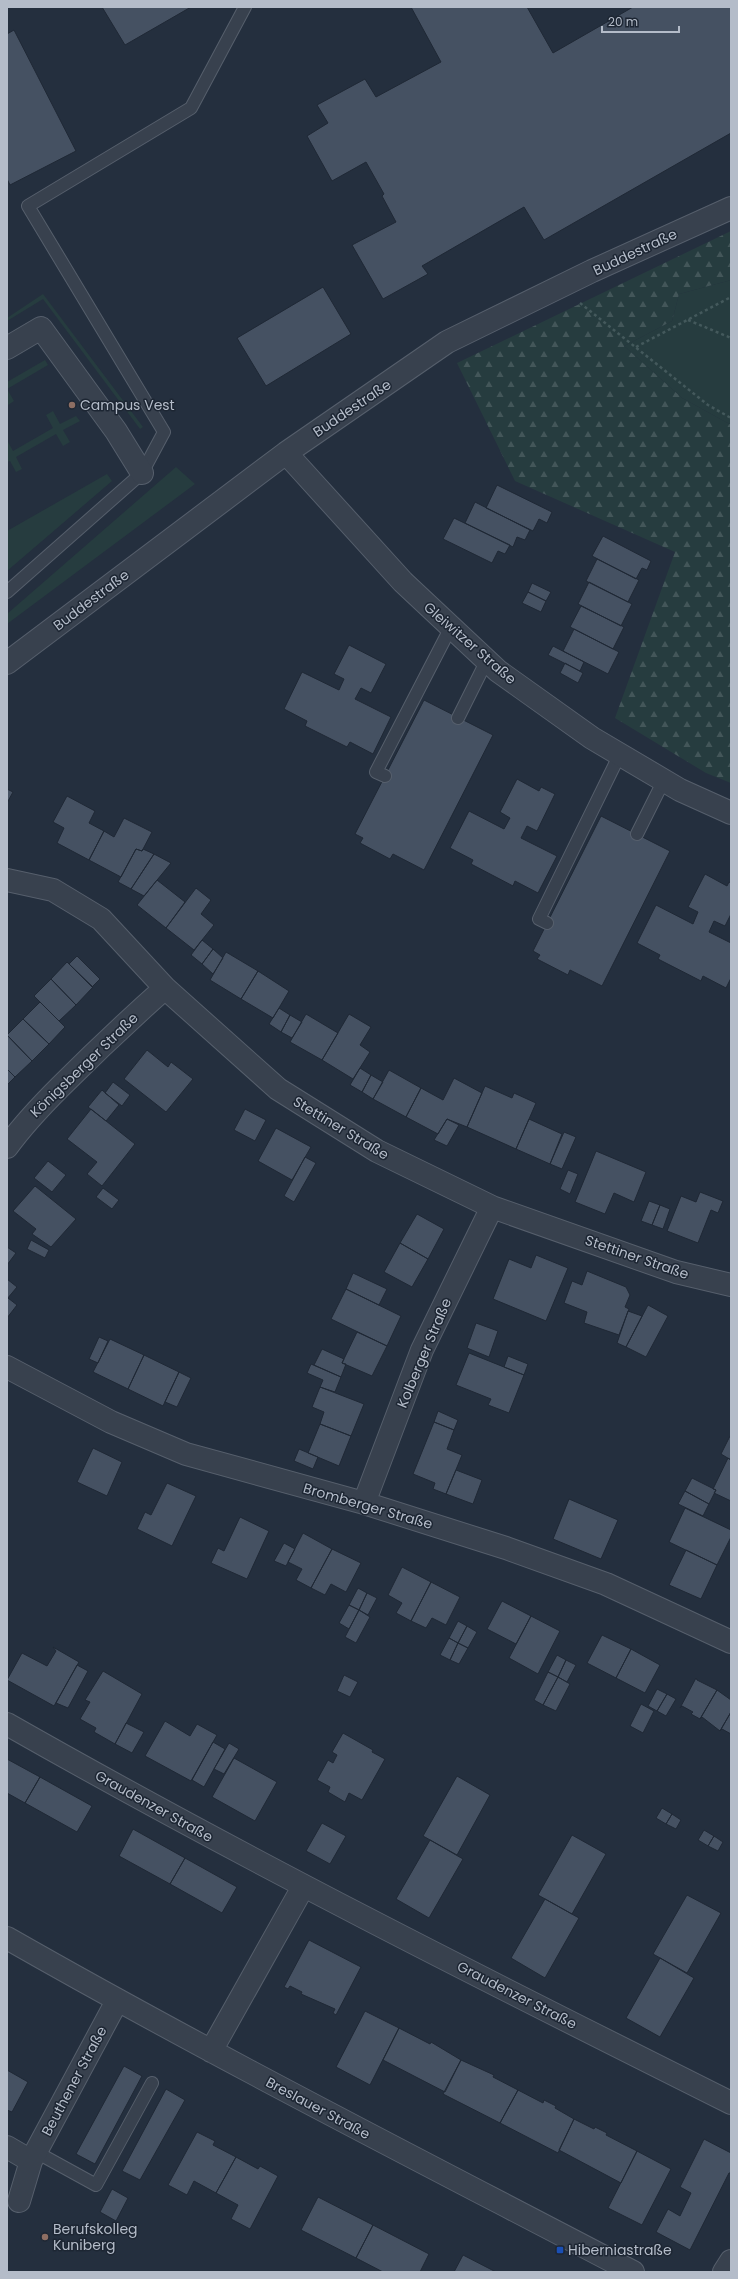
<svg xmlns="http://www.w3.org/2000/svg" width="738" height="2279" viewBox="0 0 738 2279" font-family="Poppins,sans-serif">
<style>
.green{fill:#263c3f}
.forest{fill:url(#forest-firs)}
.building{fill:#455162;stroke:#1f2835}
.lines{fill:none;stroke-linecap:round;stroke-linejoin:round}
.service-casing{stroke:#565f6c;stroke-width:14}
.minor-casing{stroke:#565f6c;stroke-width:24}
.path{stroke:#44595c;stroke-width:2.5;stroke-dasharray:3 3;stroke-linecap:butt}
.service{stroke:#38414e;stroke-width:12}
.minor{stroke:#38414e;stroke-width:22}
.education-dot{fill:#8d6e63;stroke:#1d2633;stroke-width:1.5}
.transit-dot{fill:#1a4fb4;stroke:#1d2633;stroke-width:1.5}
.labels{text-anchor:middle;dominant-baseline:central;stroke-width:3;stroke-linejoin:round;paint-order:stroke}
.street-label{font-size:14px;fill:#b4bcc9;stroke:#1d2633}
.poi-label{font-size:14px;fill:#b4bcc9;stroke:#1d2633;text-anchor:start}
</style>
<defs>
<pattern id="forest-firs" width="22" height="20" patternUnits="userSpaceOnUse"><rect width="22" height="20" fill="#263c3f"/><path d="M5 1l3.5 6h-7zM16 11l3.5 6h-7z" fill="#435659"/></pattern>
</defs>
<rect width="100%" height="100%" fill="#242f3e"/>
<!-- green -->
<path class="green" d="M731,280V425L682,398L624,346L672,321L679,294Z
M43,294L143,427L140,429L43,299L7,321V318Z
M45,360L48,365L7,389L14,401L8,405L7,402V382Z
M53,411L60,424L76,416L80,421L63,430L70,442L63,446L56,434L16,457L22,469L16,472L10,461L7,462V440L13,451L53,428L46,415Z
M176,467L195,484L7,624V614Z
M107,474L112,481L7,571V531Z"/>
<!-- forest -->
<path class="forest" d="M731,231V280L679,294L672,321L624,346L682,398L731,425V783L706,773L615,718L675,552L515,481L457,363Z"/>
<!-- building -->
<path class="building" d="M102,7H191L125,45Z
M411,7H527L553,53L633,7H731V133L544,240L524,207L422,266L428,274L383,299L352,245L396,222L382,196L384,194L366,162L332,181L307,136L328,123L317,105L365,79L376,97L441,62Z
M14,30L76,151L10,185L7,179V34Z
M323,287L351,334L266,386L237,338Z
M497,485L552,512L547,523L539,519L533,531L486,508Z
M475,502L530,530L525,540L517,537L513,547L465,523Z
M454,518L510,545L505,554L498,551L492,563L443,539Z
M603,536L651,561L647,570L642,568L636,579L592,556Z
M597,559L639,580L628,602L586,581Z
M589,582L632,604L621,626L578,604Z
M532,583L551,592L546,601L528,592Z
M528,592L546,601L541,612L522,603Z
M581,606L624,627L613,649L570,627Z
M574,629L619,652L608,674L563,651Z
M349,645L386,664L371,693L361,688L355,699L391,717L373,754L350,742L347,747L305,726L307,721L284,709L302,672L339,690L344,679L334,674Z
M553,646L584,662L580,671L548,655Z
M565,663L583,673L578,683L560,673Z
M424,700L493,735L424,870L393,854L390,859L360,843L363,838L355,834Z
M517,779L539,791L541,787L555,794L537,831L527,826L521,838L557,856L538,893L515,881L513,886L471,864L473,860L450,848L469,811L504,829L510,818L500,812Z
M7,789L13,792L7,803Z
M67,796L95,811L89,823L104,831L89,860L57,843L64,828L53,822Z
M601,816L670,851L602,986L570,970L568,975L537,959L540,955L533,951Z
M124,818L152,832L142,851L136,849L121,877L89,860L104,831L114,837Z
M136,849L142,851L143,849L154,854L131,889L118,882Z
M154,854L171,863L144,896L131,889Z
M705,874L727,886L729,882L731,883V914L725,926L714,921L709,932L731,943V978L726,988L703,976L701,981L658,959L660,955L637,943L656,905L693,924L698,912L688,907Z
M157,880L185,902L166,928L137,905Z
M196,888L211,900L201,914L214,925L194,950L166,928Z
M202,940L213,949L202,964L191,955Z
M213,949L223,958L213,974L202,964Z
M226,952L258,971L241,999L210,980Z
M77,956L100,979L92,987L69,964Z
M67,962L93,987L76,1005L51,979Z
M258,971L289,991L273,1018L241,999Z
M51,979L76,1005L59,1021L34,996Z
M40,1002L65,1027L49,1044L23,1019Z
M279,1008L290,1015L281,1032L269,1024Z
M306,1014L338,1033L322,1060L290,1042Z
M349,1014L371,1027L360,1045L370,1052L353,1079L322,1060Z
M290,1015L302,1022L292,1038L281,1032Z
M23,1019L49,1044L32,1061L7,1035Z
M7,1035L32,1061L15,1077L7,1069Z
M147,1050L168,1067L171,1062L193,1079L166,1112L124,1079Z
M360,1068L371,1075L362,1092L350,1085Z
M7,1069L15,1077L7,1085Z
M389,1070L421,1088L406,1117L373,1099Z
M371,1075L383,1082L373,1099L362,1092Z
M454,1078L482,1093L467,1127L447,1119L438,1134L406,1117L421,1088L443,1100Z
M113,1082L130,1095L122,1106L105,1093Z
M485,1086L512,1098L514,1093L536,1103L516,1149L467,1127Z
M102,1090L119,1105L106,1121L88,1107Z
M91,1109L135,1144L102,1186L87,1174L97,1162L67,1139Z
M245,1109L266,1120L255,1141L234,1130Z
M447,1119L459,1125L447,1146L434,1140Z
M529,1119L562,1134L550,1164L516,1149Z
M276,1128L311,1147L292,1180L258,1161Z
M564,1132L576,1137L562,1169L550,1164Z
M596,1151L646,1172L634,1202L614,1193L605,1214L575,1202Z
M305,1157L316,1163L294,1202L284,1196Z
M48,1161L66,1175L52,1192L34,1178Z
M568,1170L578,1174L570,1194L560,1189Z
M35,1186L76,1219L51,1247L32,1234L36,1229L13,1211Z
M103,1188L119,1200L112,1209L96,1197Z
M700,1192L723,1201L718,1213L711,1210L698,1243L667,1231L681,1196L696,1202Z
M649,1201L660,1205L652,1225L641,1221Z
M660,1205L670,1209L663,1229L652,1225Z
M417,1214L444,1229L428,1259L400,1243Z
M31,1240L49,1250L45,1258L27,1249Z
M400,1243L428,1259L412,1287L384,1272Z
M7,1247L16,1253L7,1265Z
M536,1255L568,1268L546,1321L493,1299L509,1259L531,1268Z
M587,1271L626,1287L630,1295L625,1307L629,1309L619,1335L584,1323L587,1312L564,1303L572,1281L582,1285Z
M353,1273L387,1289L379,1305L346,1289Z
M7,1279L17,1287L7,1299Z
M346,1289L401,1316L387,1346L331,1319Z
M8,1298L17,1305L7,1318V1299Z
M648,1305L668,1316L646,1357L626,1347Z
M628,1311L642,1316L626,1347L617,1343Z
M476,1323L498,1331L489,1357L467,1348Z
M357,1332L387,1346L372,1376L342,1363Z
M99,1337L108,1341L98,1363L89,1359Z
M110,1339L144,1355L128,1389L93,1372Z
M322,1349L344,1359L342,1363L346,1364L341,1377L314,1365Z
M469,1353L524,1375L509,1413L488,1405L491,1399L456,1385Z
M144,1355L179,1372L163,1406L128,1389Z
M508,1356L528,1364L524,1375L504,1367Z
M311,1364L341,1377L335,1392L320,1387L323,1380L307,1373Z
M179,1372L191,1378L177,1407L165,1402Z
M320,1387L364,1404L351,1436L320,1424L324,1412L312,1407Z
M438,1411L458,1420L454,1430L434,1422Z
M434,1422L454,1430L447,1449L462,1455L446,1494L433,1489L435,1483L413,1474Z
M320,1424L351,1436L339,1466L308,1453Z
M730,1436L731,1437V1460L721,1454Z
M93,1448L122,1462L107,1496L77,1482Z
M299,1449L318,1457L313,1469L294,1461Z
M728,1458L731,1460V1501L714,1493L716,1490L713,1489Z
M456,1470L482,1480L473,1504L446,1494Z
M692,1478L716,1490L709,1504L685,1491Z
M167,1483L196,1496L172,1546L137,1529L145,1512L151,1515Z
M685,1491L709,1504L703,1516L678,1504Z
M569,1499L618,1520L601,1559L553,1539Z
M685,1508L731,1530V1537L717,1565L669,1542Z
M240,1517L269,1531L247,1579L211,1563L218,1548L224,1551Z
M303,1533L332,1549L311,1588L296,1580L302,1569L288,1562Z
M284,1543L295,1549L286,1566L274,1561Z
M332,1549L361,1563L346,1592L331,1584L325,1595L311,1588Z
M686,1550L717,1565L701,1599L669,1585Z
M402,1567L431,1582L411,1621L396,1613L402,1603L388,1595Z
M431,1582L460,1597L446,1625L432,1618L426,1628L411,1621Z
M358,1588L367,1593L359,1610L349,1605Z
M367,1593L377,1598L368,1615L359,1610Z
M502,1601L531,1616L516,1644L487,1629Z
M349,1605L359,1610L349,1629L339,1623Z
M359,1610L370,1617L356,1643L345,1637Z
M531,1616L560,1631L538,1674L509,1658Z
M458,1621L467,1626L458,1643L449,1638Z
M467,1626L477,1632L468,1648L458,1643Z
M602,1635L631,1649L616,1678L587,1663Z
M449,1638L458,1643L450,1660L440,1655Z
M458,1643L468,1648L459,1664L450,1660Z
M53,1647L79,1662L54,1706L7,1680L22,1653L47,1666L56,1651Z
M631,1649L660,1665L645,1693L616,1678Z
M557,1655L566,1660L558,1677L548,1672Z
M566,1660L576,1665L567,1682L558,1677Z
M77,1665L88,1671L68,1708L56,1703Z
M103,1671L142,1694L115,1744L94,1732L96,1728L80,1719L90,1702L85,1700Z
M548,1672L558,1677L543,1705L534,1700Z
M344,1675L358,1682L350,1697L337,1691Z
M558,1677L570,1684L556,1711L543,1705Z
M696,1678L697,1680L717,1690L700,1719L691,1714L693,1712L682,1706L680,1708Z
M657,1689L667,1694L657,1711L648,1706Z
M717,1690L731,1700V1712L720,1731L702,1717L700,1719Z
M667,1694L676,1699L666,1716L657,1711Z
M641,1704L654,1711L643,1733L630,1726Z
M731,1712V1734L722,1729L720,1731Z
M165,1721L190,1736L197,1724L217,1735L191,1781L145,1756Z
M126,1723L144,1732L132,1753L115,1744Z
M343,1733L373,1750L372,1752L385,1759L362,1800L349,1793L345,1802L328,1792L330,1787L317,1780L328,1760L333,1763L337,1755L332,1752Z
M213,1742L225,1749L204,1787L192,1780Z
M229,1743L239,1749L224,1774L214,1769Z
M234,1758L277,1782L255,1821L212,1797Z
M7,1759L40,1777L25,1803L7,1793Z
M457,1776L490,1795L457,1855L423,1836Z
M40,1777L92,1806L77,1832L25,1803Z
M662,1808L672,1814L666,1824L656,1818Z
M672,1814L681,1820L676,1829L666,1824Z
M322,1823L346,1836L330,1864L306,1851Z
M133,1829L185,1858L170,1884L119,1856Z
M704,1830L714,1836L708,1846L698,1840Z
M572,1835L606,1854L572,1914L538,1895Z
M714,1836L723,1842L718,1851L708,1846Z
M430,1840L463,1859L429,1918L396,1899Z
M185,1858L237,1887L222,1913L170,1884Z
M687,1895L721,1913L687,1973L653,1954Z
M545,1899L579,1918L545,1978L511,1958Z
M309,1940L361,1967L336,2015L333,2013L335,2009L301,1994L302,1992L290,1986L288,1989L284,1987Z
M660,1958L694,1978L660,2037L626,2018Z
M365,2011L399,2028L370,2085L336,2067Z
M399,2028L430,2044L431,2042L461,2060L445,2092L383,2060Z
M461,2060L494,2075L493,2077L518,2090L500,2123L443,2094Z
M124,2066L142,2076L95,2164L76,2154Z
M7,2070L28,2082L12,2112L7,2110Z
M166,2089L185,2100L140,2180L122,2171Z
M518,2090L543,2103L544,2100L556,2106L555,2108L574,2119L558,2153L500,2123Z
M574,2119L594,2129L595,2127L607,2133L606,2135L637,2151L621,2183L559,2150Z
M197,2132L215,2141L213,2145L236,2157L216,2193L194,2181L187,2195L168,2185Z
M704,2139L731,2153V2173H729L690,2250L656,2232L668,2209L680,2216L691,2193L680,2187Z
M637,2151L671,2169L642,2225L608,2208Z
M236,2157L258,2169L260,2166L278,2176L250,2229L231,2219L238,2205L216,2193Z
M112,2189L128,2198L116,2221L100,2212Z
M318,2197L373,2225L356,2258L301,2230Z
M373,2225L429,2254L420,2272H383L356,2258Z
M463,2255L496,2272H454Z"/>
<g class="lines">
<!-- service casing -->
<g class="service-casing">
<path id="service" d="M7,592L142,473L164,432L28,206L191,108L245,7
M458,718L487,660
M385,776L376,772L451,627
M637,834L664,780
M547,923L539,919L620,754
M36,2152L96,2185L152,2083"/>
</g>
<!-- minor casing -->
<g class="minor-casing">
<path id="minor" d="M7,348L41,328L116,431L142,473
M286,453L403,582L498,671L592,738L680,790L731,813
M7,663L286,453L447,342L592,271L731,208
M7,880L53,890L101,919L165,988L278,1089L377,1151L492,1207L676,1272L731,1285
M7,1147C23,1125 41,1106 60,1087C94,1053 129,1020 165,988
M7,1367L111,1422L186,1454L364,1503L506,1548L606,1584L731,1642
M364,1503L422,1350L492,1207
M7,1724C244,1859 487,1981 731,2103
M7,1938C212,2055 423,2162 633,2272
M211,2051L303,1887
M7,2147L31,2161
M19,2201L31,2161L117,2001
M724,2272L731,2261"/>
</g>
<!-- path -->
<path class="path" d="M580,303L708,405L731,418
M688,320L731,338
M636,347L731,297"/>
<!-- service -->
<use href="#service" class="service"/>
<!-- minor -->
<use href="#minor" class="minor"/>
</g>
<!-- markers -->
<g class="education-dot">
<circle cx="72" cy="405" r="4"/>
<circle cx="45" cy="2237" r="4"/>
</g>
<rect class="transit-dot" x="556" y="2246" width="8" height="8" rx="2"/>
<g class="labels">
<!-- street labels -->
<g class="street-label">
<text transform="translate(635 252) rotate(-25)">Buddestraße</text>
<text transform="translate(352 408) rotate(-34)">Buddestraße</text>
<text transform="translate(91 600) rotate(-37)">Buddestraße</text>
<text transform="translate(470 643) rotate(41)">Gleiwitzer Straße</text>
<text transform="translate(84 1065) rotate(-44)">Königsberger Straße</text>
<text transform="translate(341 1128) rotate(31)">Stettiner Straße</text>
<text transform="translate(637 1257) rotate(19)">Stettiner Straße</text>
<text transform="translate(424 1353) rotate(-67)">Kolberger Straße</text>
<text transform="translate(368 1506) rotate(16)">Bromberger Straße</text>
<text transform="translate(154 1806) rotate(29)">Graudenzer Straße</text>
<text transform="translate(517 1995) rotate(27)">Graudenzer Straße</text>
<text transform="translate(74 2081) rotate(-62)">Beuthener Straße</text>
<text transform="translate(318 2108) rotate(28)">Breslauer Straße</text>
</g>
<!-- poi labels -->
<g class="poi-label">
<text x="80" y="405">Campus Vest</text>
<text x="53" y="2229">Berufskolleg<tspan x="53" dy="16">Kuniberg</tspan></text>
<text x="568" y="2250">Hiberniastraße</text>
</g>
</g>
<!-- border -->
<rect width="738" height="2279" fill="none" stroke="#b4bcc9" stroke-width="16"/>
<!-- scale -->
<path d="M602 26v6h77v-6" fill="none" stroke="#b4bcc9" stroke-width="2"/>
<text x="608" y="26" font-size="12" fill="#b4bcc9" stroke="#1d2633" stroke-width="3" paint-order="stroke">20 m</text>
</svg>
